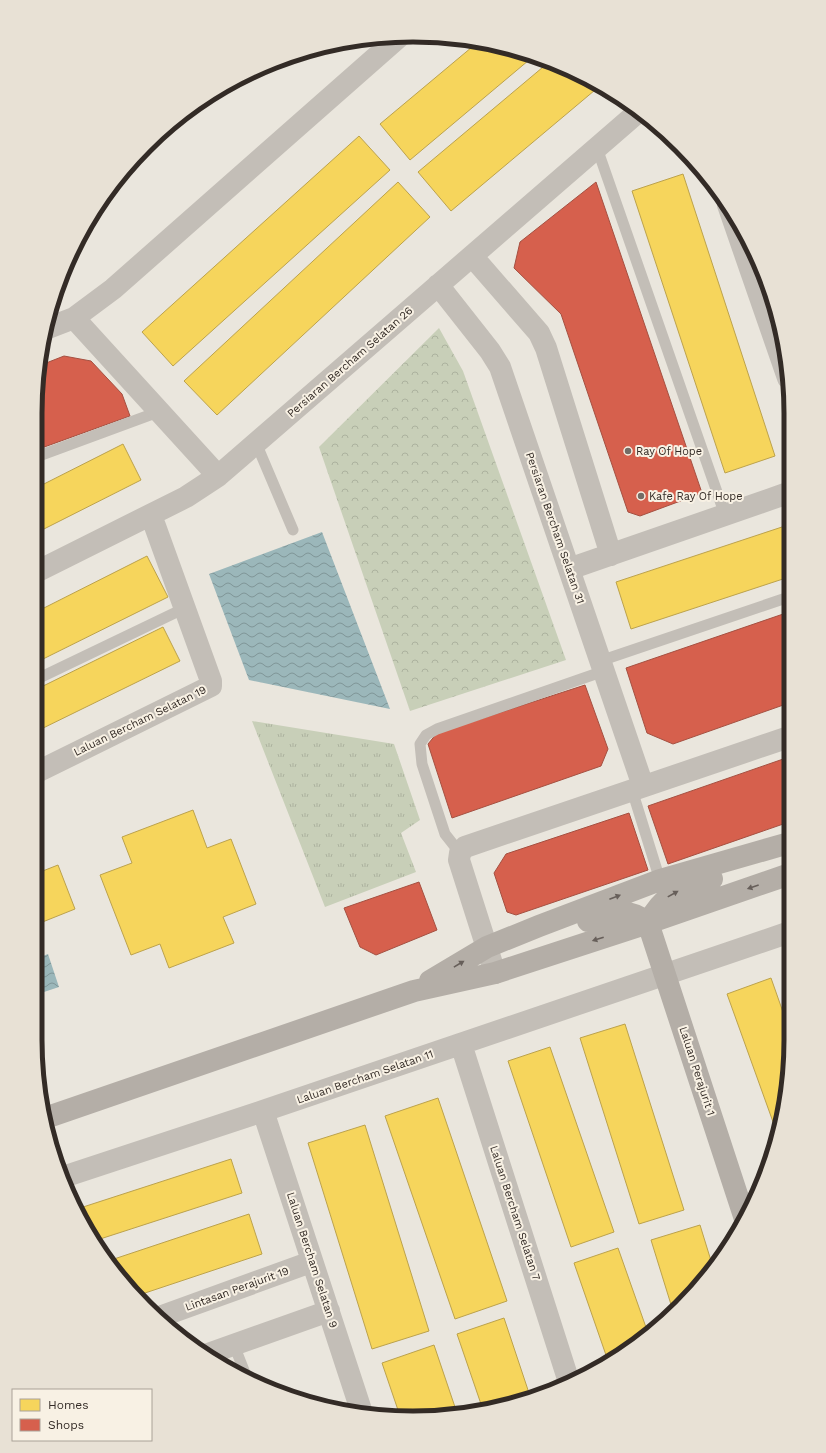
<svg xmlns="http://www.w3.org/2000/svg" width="826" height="1453" viewBox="0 0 826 1453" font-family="'Work Sans',sans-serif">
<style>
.grass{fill:url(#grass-tufts)}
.park{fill:url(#park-crowns)}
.water{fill:url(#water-waves)}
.homes{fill:#f6d55c;stroke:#bca24c}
.shops{fill:#d6604d;stroke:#a55041}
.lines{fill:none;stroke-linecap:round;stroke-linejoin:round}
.lane{stroke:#c3beb7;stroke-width:11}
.street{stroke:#c3beb7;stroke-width:22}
.secondary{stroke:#b4aea7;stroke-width:22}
.oneway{fill:#675f5a}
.poi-dot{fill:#736c66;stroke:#f8f1e4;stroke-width:1.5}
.labels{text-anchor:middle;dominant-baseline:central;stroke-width:4;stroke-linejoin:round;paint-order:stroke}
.street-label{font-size:11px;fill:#332b26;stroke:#f8f1e4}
.poi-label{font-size:11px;fill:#332b26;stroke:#f8f1e4;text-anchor:start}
.rim{fill:none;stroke:#332b26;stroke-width:5}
</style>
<defs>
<pattern id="grass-tufts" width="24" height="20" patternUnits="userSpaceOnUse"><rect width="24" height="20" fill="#c8cfb8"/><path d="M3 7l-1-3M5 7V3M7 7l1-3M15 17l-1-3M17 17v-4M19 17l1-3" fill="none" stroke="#acb29e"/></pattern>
<pattern id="park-crowns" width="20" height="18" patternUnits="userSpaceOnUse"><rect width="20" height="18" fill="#c8cfb8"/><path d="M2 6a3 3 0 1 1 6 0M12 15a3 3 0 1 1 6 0" fill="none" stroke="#acb29e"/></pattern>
<pattern id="water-waves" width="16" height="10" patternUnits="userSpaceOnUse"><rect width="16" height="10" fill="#9bb7ba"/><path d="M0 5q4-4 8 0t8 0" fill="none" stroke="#7f9597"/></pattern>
</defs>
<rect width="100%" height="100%" fill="#eae6dd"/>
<!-- grass -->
<path class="grass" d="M252,721L394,744L420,820L401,833L416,872L325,907Z"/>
<!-- park -->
<path class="park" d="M439,328L463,371L566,660L410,711L319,447Z"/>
<!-- water -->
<path class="water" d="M322,532L390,709L249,680L209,574Z
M48,954L59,987L35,995V959Z"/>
<!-- homes -->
<path class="homes" d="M478,42L535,55L410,160L380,124Z
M549,62L601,85L451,211L418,172Z
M359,136L390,170L173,366L142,332Z
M683,174L775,456L725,473L632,191Z
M398,182L430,217L217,415L184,381Z
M123,444L141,480L36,533V488Z
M788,525L789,577L631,629L616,582Z
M147,556L168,597L35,663L36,612Z
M163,627L180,661L35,732V690Z
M193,810L207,848L231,839L256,904L223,917L234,943L169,968L160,944L131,955L100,875L132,863L122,837Z
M58,865L75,909L35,925V874Z
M771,978L790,1032V1064L777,1133L727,994Z
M625,1024L684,1210L639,1224L580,1038Z
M550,1047L614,1232L571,1247L508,1061Z
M438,1098L507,1301L455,1319L385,1116Z
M365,1125L429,1331L372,1349L308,1143Z
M231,1159L242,1193L97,1240L80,1208Z
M249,1214L262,1254L139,1295L113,1270L108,1261Z
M700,1225L712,1264L673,1311L651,1240Z
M618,1248L648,1333L607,1358L574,1263Z
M504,1318L530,1396L482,1407L457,1334Z
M434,1345L457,1413L437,1417L399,1413L382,1363Z"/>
<!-- shops -->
<path class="shops" d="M596,182L702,493L640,516L628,512L561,314L514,268L520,242Z
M64,356L91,361L122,394L130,416L36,450V389L41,365Z
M789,612V703L673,744L647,733L626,668Z
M585,685L608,749L601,766L452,818L428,744L437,733Z
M789,757V822L668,864L648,806Z
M629,813L648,870L516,915L507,912L494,873L506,854Z
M419,882L437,930L376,955L360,947L344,908Z"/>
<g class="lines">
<!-- lane -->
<path class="lane" d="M597,148L725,515
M256,443L293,530
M36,457L158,412
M600,661L789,597
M35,680L185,608
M632,790L660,880
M460,853L445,834L422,764L420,744L426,735L437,729L604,671
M234,1345L245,1373"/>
<!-- street -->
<path class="street" d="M728,205L788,378
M472,256L539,333L546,348L611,555
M438,285L490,351L500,367L643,786
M74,318L218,476
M48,328L74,318L113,289L400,36
M569,569L788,493
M36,572L186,497L218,476L637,113
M35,773L211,686V681L151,515
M495,973L459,860L460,853L465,847L789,737
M461,1044L569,1382
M263,1111L361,1410
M63,1177L263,1111L790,932
M162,1316L311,1262
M205,1355L329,1311"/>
<!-- secondary -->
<path class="secondary" d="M588,921C612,914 627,906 648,923
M648,923L745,1219
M648,923C666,891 679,891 712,879
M430,981L487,947L539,926L660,880L789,843
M48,1117L414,991L495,973L648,923L790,874"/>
</g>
<!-- one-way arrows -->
<defs><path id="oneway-solid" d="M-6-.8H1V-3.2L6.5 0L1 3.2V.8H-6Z"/></defs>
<g class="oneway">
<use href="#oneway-solid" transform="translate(753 887) rotate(161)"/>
<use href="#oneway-solid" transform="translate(673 894) rotate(-29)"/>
<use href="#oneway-solid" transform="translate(615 897) rotate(-21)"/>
<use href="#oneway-solid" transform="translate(598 939) rotate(162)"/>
<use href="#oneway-solid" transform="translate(459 964) rotate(-31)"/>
</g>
<!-- markers -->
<g class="poi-dot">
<circle cx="628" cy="451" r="4"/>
<circle cx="641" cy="496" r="4"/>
</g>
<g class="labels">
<!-- street labels -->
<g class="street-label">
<text transform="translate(350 362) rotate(-41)">Persiaran Bercham Selatan 26</text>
<text transform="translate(555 528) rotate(71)">Persiaran Bercham Selatan 31</text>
<text transform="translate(140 721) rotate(-26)">Laluan Bercham Selatan 19</text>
<text transform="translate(697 1071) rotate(72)">Laluan Perajurit 1</text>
<text transform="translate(365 1077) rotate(-19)">Laluan Bercham Selatan 11</text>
<text transform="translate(515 1213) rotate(72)">Laluan Bercham Selatan 7</text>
<text transform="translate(312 1260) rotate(72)">Laluan Bercham Selatan 9</text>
<text transform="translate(237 1289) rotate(-20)">Lintasan Perajurit 19</text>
</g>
<!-- poi labels -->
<g class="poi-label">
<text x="636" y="451">Ray Of Hope</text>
<text x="649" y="496">Kafe Ray Of Hope</text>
</g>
</g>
<!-- crop -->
<path d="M0 0H826V1453H0ZM413 42H413A371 371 0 0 1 784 413V1040A371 371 0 0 1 413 1411H413A371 371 0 0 1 42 1040V413A371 371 0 0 1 413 42Z" fill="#e8e1d5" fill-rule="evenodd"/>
<path class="rim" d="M413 42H413A371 371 0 0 1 784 413V1040A371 371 0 0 1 413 1411H413A371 371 0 0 1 42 1040V413A371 371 0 0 1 413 42Z"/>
<!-- legend -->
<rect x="12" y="1389" width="140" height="52" fill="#f8f1e4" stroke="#a9a298"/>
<rect x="20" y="1399" width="20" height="12" fill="#f6d55c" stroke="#a9a298"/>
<text x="48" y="1409" font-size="12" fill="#332b26">Homes</text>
<rect x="20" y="1419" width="20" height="12" fill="#d6604d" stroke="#a9a298"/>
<text x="48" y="1429" font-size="12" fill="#332b26">Shops</text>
</svg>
